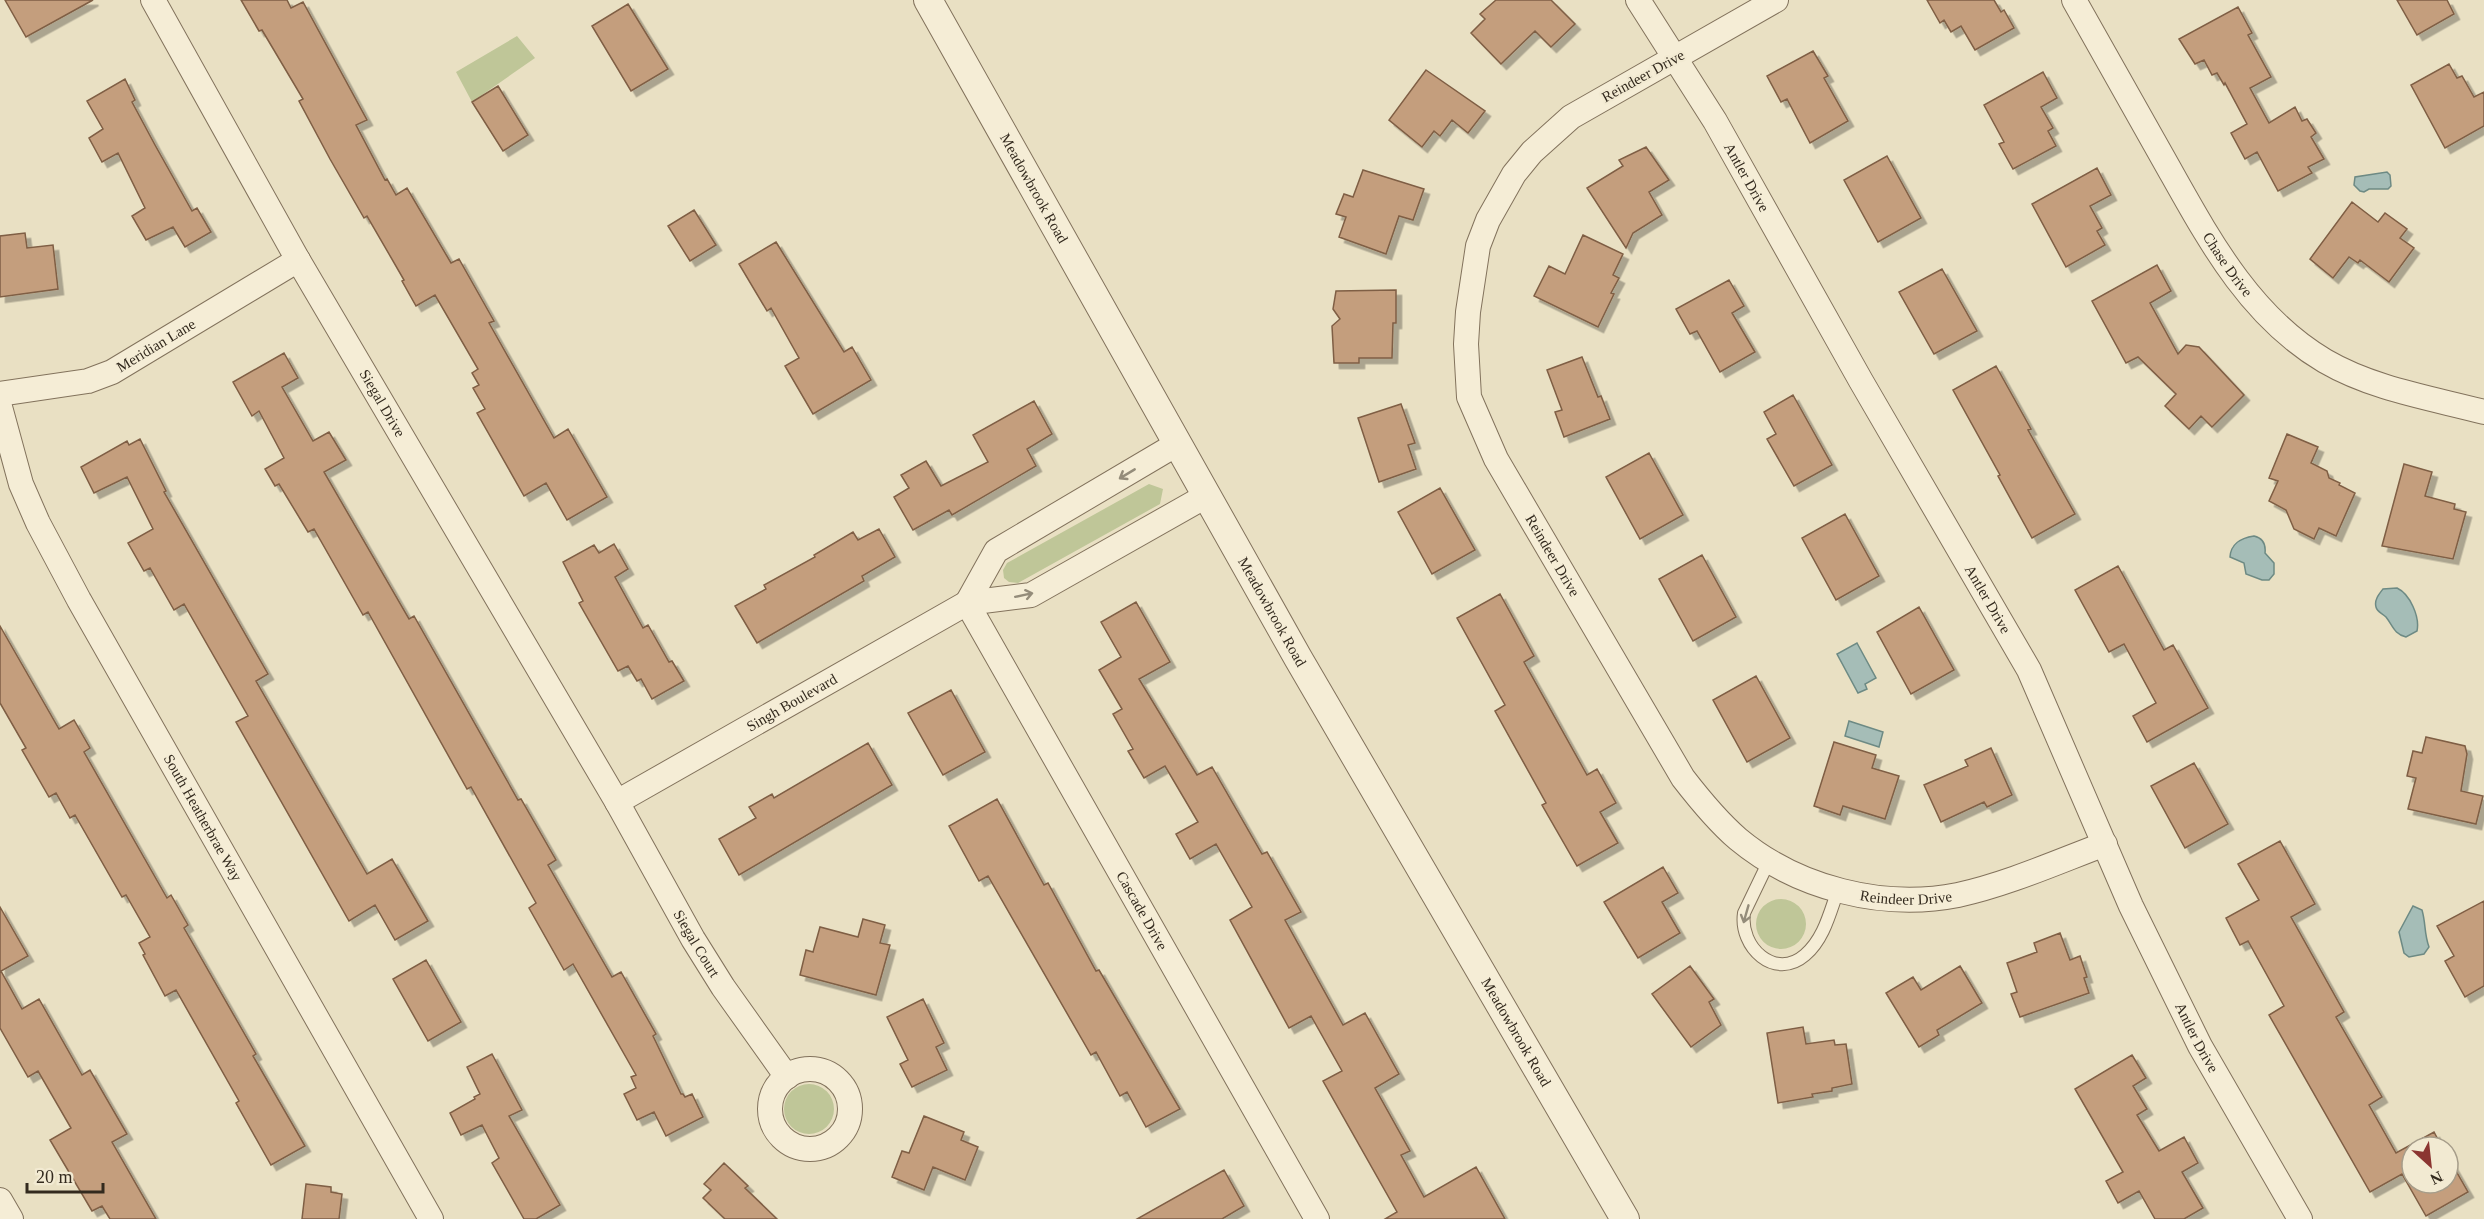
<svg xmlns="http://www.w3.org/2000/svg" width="2484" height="1219" viewBox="0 0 2484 1219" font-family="'Times New Roman',serif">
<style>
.green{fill:#bfc698}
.water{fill:#a5bdb7;stroke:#6d8a84;stroke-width:1.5}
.building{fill:#c49e7d;stroke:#7f5e44;stroke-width:1.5;filter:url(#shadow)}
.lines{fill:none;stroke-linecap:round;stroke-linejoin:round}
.service-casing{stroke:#82725c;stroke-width:14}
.minor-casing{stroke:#82725c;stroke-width:26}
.tertiary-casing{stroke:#82725c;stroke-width:30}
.service{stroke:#f5edd6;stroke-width:12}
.minor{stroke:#f5edd6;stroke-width:24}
.tertiary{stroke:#f5edd6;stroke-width:28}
.oneway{stroke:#948c7a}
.labels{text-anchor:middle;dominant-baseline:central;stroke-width:4.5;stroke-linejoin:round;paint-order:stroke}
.street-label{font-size:15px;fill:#332a1e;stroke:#f2ead2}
</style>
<defs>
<filter id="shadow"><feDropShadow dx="5.5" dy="5.5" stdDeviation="0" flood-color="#0004"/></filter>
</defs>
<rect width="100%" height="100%" fill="#e9e0c3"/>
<!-- green -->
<path class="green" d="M517,36L535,58L472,102L456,72Z
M1149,484L1163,489L1160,504L1018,583L1009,582L1004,578L1003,570L1007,563Z
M1756 924a25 25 0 1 1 50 0a25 25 0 1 1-50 0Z
M784 1109a25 25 0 1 1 50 0a25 25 0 1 1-50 0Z"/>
<!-- water -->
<path class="water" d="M2387,172L2390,175L2391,186L2388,189H2369L2364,192L2360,191L2354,185L2355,177Z
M2254,536C2263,538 2266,544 2265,553L2274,563V574L2269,580H2262L2246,574L2244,563L2230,557C2231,543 2241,538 2254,536Z
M2397,588C2410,594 2420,617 2417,631L2406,637C2394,634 2393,626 2386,617C2382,613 2377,612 2376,607C2374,600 2379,594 2383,589Z
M1857,643L1876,678L1865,684L1867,689L1858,693L1837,654Z
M1849,721L1883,732L1879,747L1845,736Z
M2413,906L2422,910C2426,924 2424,933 2429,947L2424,954L2409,957L2404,953L2399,932Z"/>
<!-- building -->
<path class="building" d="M5,0H93L26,37Z
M241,0H287L291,8L303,2L367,120L356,125L385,180L387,179L396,195L407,188L451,263L459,259L494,321L489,323L554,438L568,429L607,497L567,520L546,483L524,496L477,413L485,409L473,388L479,385L472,373L478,369L435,295L416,306L402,281L404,280L367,216L364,218L330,159L299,101L303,99L262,30L259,31Z
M1496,0H1551L1575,24L1551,47L1535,31L1501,64L1471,33L1485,19L1480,14Z
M1927,0H1994L2001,12L2004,10L2014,28L1975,50L1961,26L1951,32L1944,20L1940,23Z
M2397,0H2447L2454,14L2417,35Z
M628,4L668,69L631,91L592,26Z
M2238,7L2252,33L2248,35L2271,77L2250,88L2269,123L2295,107L2302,121L2307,119L2316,133L2311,137L2324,159L2308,167L2312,173L2278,191L2257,152L2245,159L2231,133L2247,124L2225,83L2224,85L2217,73L2212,75L2204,60L2195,64L2179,39Z
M1813,51L1828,76L1824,78L1848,121L1810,143L1787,99L1781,102L1767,76Z
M2449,64L2457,78L2462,76L2474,97L2484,92V126L2445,148L2411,85Z
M1426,70L1485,111L1468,133L1452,120L1440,136L1434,131L1422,147L1389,120Z
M2043,72L2057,98L2041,107L2053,128L2048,131L2056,146L2013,169L1999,144L2004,142L1984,105Z
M125,79L135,100L132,102L155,145L192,211L197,208L211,232L185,247L173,227L146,240L132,216L145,208L118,153L102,162L89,138L103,129L87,101Z
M498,86L528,135L503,151L472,102Z
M1646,147L1669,180L1649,192L1662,215L1633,233L1626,248L1587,188L1623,166L1619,160Z
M1887,156L1921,218L1878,242L1844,180Z
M2097,168L2111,195L2090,206L2102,228L2097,231L2105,245L2066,267L2032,204Z
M1363,170L1424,189L1413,220L1399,216L1386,254L1339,237L1346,217L1336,214L1344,194L1353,197Z
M2352,202L2378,222L2385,213L2407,229L2400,238L2414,248L2389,282L2360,260L2358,263L2349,257L2333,278L2310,259Z
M694,210L716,245L690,261L668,226Z
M25,233L27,248L53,245L58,289L0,297V236Z
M1583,235L1623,254L1613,275L1619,278L1611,293L1614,294L1598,327L1534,296L1549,266L1565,274Z
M776,242L844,352L852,347L871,380L813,414L785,366L799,358L771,308L767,311L739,264Z
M2157,265L2171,291L2150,303L2178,354L2186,345L2199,347L2244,395L2212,427L2201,416L2189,429L2165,406L2176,394L2138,357L2126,363L2092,301Z
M1942,269L1977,331L1934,354L1899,292Z
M1729,280L1744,306L1732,313L1755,352L1720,372L1697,331L1690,334L1676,309Z
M1396,290V323H1393L1392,358H1359V363H1334L1332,326L1340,319L1333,309L1336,291Z
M284,353L298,378L282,387L313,441L329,432L346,460L324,472L409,619L414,616L518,800L521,799L556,860L548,865L612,977L621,972L656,1034L653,1036L681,1094H683L685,1097L692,1094L703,1117L666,1136L654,1112L637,1120L624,1094L636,1088L631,1077L636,1075L573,964L564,970L529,908L536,903L471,787L467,789L368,612L363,615L314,529L308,532L279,484L275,486L265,469L284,458L259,411L252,416L233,382Z
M1582,357L1598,397L1601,396L1610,419L1564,437L1555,412L1562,410L1547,370Z
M1996,366L2031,429L2028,430L2075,514L2032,538L1998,476L2000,475L1953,390Z
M1793,395L1832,465L1794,486L1767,439L1776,434L1764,412Z
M1034,401L1052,434L1027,449L1036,466L952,515L949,510L913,530L894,497L909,488L901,475L926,461L941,486L988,462L973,435Z
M1401,404L1415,443L1408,445L1416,469L1379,482L1358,418Z
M2287,434L2318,447L2311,463L2327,471L2329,478L2340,483L2339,485L2355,493L2336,536L2319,528L2314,539L2294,529L2286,510L2269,501L2278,481L2269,478Z
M140,439L166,491L164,492L268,674L256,681L367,874L392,859L428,921L395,940L375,905L349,921L236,722L248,716L184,604L174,610L150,568L144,571L128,543L153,529L127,477L94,493L81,467L127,441L129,445Z
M1649,453L1683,515L1640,539L1606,477Z
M2404,464L2432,472L2425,496L2455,504L2454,509L2466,512L2453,559L2382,546Z
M1440,488L1475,550L1432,574L1398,512Z
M1845,514L1879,576L1836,600L1802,538Z
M879,529L895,557L862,576L864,581L757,643L735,606L766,589L764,585L815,557L814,555L853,532L858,540Z
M614,544L628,569L615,577L643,628L648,625L669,662L672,661L684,681L652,699L641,679L637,681L628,666L618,671L579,603L583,601L563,562L594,545L599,553Z
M1702,555L1736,617L1693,641L1659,579Z
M2118,566L2164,650L2173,645L2208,708L2147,742L2133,716L2156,703L2124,644L2109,652L2075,590Z
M1500,594L1534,656L1524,662L1587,775L1597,769L1616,803L1600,812L1618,843L1577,866L1542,805L1546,803L1495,711L1505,705L1457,618Z
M1136,602L1170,662L1139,679L1197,775L1212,767L1262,854L1267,852L1301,912L1285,920L1343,1025L1365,1013L1399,1074L1375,1088L1410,1151L1401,1155L1424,1197L1476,1167L1505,1219H1385L1397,1212L1323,1081L1342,1071L1311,1016L1289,1028L1230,920L1252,907L1216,844L1190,859L1176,834L1198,822L1165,766L1144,778L1128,751L1133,749L1113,714L1122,709L1099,670L1121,657L1101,622Z
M1919,607L1954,670L1911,694L1877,632Z
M0,626L59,729L74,720L90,748L84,752L167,898L171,895L188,925L184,928L256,1054L253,1056L305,1146L271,1165L236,1103L239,1101L176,990L165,996L143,955L145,954L139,943L150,937L126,895L122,897L75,815L70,818L56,793L49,797L22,750L26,748L0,703Z
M1756,676L1790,738L1747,762L1713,700Z
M951,690L985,752L943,775L908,713Z
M2426,737L2465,746L2467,754L2461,791L2483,796L2476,824L2408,809L2416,778L2407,776L2413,751L2422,753Z
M1834,742L1876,755L1872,768L1899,776L1885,819L1843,806L1840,815L1814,806Z
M868,743L892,785L739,875L719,839L756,818L749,807L772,794L774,798Z
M1991,748L2012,795L1987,807L1984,802L1941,822L1924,785L1968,766L1965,760Z
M2194,763L2228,824L2185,848L2151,786Z
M997,799L1044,885L1048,883L1096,971L1099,970L1180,1109L1146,1127L1127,1092L1120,1096L1096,1052L1091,1055L988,876L979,881L949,826Z
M2280,841L2315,904L2291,917L2344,1012L2336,1017L2382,1097L2369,1105L2396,1153L2434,1132L2442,1147H2412V1183H2448V1157L2468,1192L2426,1216L2402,1174L2370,1192L2269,1015L2284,1006L2248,941L2240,945L2226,918L2259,900L2238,864Z
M1663,867L1678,893L1662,902L1680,933L1638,958L1604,902Z
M2484,901V986L2465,997L2445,961L2454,956L2437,926Z
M0,907L28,956L1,971L22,1009L39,999L82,1075L90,1070L127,1134L112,1142L156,1219H110L102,1206L92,1211L50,1140L71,1128L38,1071L28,1077L0,1028Z
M863,919L885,925L880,943L890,945L876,995L800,975L806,950L813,952L820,927L858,937Z
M2060,933L2070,960L2080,956L2087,977L2084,978L2089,993L2020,1017L2011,994L2017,992L2007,963L2037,952L2034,943Z
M426,960L461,1022L428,1041L393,979Z
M1690,966L1714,999L1709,1002L1721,1025L1691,1047L1652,994Z
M1960,966L1982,1003L1937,1030L1939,1035L1919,1047L1886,993L1913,977L1921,990Z
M923,999L944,1043L936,1047L947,1070L912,1087L900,1064L908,1060L887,1017Z
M1803,1027L1806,1044L1834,1040L1835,1045L1846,1044L1852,1084L1832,1088V1091L1812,1094L1813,1097L1778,1103L1767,1033Z
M492,1054L522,1110L509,1116L560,1205L536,1219H524L492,1163L499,1158L482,1125L461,1135L450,1113L475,1099L474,1097L480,1094L467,1067Z
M2132,1055L2146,1078L2133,1086L2147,1109L2137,1115L2159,1151L2184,1137L2198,1163L2182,1172L2203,1208L2184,1219H2155L2139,1191L2118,1203L2106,1181L2123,1172L2075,1089Z
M924,1116L964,1132L961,1140L978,1147L965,1180L933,1167L924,1190L892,1177L902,1151L909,1153Z
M724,1163L748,1186L745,1188L777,1219H725L703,1198L711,1190L704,1184Z
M1224,1170L1244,1206L1222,1219H1137Z
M306,1184L331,1187V1192L342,1194L339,1219H302Z"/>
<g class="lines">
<!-- service casing -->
<g class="service-casing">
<path id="service" d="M1769,861L1744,913C1739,947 1775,981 1805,955C1824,939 1830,912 1838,890"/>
</g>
<!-- minor casing -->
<g class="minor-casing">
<g id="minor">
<path id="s1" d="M153,0L298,260L617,802L693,939L723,987L787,1077"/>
<path id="s2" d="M1638,0L1715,121L1861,381L2029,670L2131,906L2200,1046L2300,1219"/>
<path id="s3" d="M1776,0L1571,117L1532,152L1514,174L1488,220L1478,246L1468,312L1466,344L1469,397L1496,459L1683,778C1700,800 1717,821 1738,839C1797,888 1882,910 1958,895C2008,884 2057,862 2105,844"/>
<path id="s4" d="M2074,0C2104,53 2133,105 2163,158C2206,234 2247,315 2325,361C2373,389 2431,398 2484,412"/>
<path id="s5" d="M0,394L88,381L112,372L298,260"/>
<path id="s6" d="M0,407L21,484L38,523L79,600L431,1219"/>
<path id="s7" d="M967,603L1317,1219"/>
<path d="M967,603L996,551L1177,444"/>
<path id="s8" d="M617,802L967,603L1031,595L1206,496"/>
<circle cx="810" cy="1109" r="40"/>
<path d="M0,1200L11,1219"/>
</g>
</g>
<!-- tertiary casing -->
<g class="tertiary-casing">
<g id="tertiary">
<path id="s9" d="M928,0L1298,658L1625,1219"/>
</g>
</g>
<!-- service -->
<use href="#service" class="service"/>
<!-- minor -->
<use href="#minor" class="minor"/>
<!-- tertiary -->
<use href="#tertiary" class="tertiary"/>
</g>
<!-- one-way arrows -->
<defs><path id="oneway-shaft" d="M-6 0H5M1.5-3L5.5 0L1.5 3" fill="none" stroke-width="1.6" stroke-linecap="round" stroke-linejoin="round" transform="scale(1.5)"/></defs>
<g class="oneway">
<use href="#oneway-shaft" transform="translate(1127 474) rotate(149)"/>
<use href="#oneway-shaft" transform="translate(1024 595) rotate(-12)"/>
<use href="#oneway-shaft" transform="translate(1746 914) rotate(106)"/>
</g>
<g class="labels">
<!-- street labels -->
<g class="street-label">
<text transform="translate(1643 76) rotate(-29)">Reindeer Drive</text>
<text stroke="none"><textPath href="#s2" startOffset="208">Antler Drive</textPath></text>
<text stroke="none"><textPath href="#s9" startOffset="216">Meadowbrook Road</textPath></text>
<text stroke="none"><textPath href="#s4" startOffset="306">Chase Drive</textPath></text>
<text stroke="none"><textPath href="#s5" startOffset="166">Meridian Lane</textPath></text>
<text stroke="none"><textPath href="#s1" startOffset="464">Siegal Drive</textPath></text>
<text stroke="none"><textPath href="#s3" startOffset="729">Reindeer Drive</textPath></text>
<text stroke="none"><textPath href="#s2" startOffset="694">Antler Drive</textPath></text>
<text stroke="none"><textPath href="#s9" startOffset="702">Meadowbrook Road</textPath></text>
<text stroke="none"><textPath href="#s8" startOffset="201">Singh Boulevard</textPath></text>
<text stroke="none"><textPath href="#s6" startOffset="460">South Heatherbrae Way</textPath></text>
<text stroke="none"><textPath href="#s3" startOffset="1251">Reindeer Drive</textPath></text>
<text stroke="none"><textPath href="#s7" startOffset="354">Cascade Drive</textPath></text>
<text stroke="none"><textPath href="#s1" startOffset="1089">Siegal Court</textPath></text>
<text stroke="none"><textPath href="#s9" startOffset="1188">Meadowbrook Road</textPath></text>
<text stroke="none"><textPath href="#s2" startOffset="1180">Antler Drive</textPath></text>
</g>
</g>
<!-- north arrow -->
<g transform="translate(2430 1165) rotate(153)"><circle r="28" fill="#f2ead2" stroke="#a69d8a" stroke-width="1.5"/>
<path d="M0-4.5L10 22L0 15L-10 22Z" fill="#8b3531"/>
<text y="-9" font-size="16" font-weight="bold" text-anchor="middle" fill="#332a1e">N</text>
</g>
<!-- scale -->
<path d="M27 1183v9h76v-9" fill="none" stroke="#332a1e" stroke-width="3"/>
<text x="36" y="1183" font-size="18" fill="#332a1e" stroke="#f2ead2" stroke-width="4.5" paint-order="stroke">20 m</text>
</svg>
